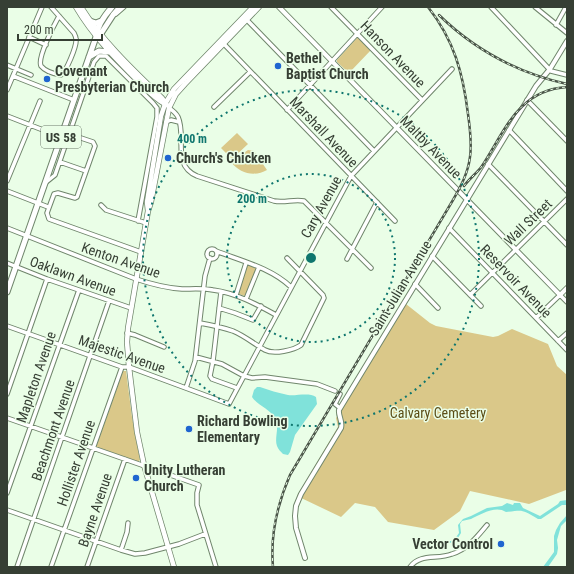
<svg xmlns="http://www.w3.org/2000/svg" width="574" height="574" viewBox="0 0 574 574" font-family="'Roboto Condensed',sans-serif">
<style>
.green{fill:#dac889}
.water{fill:#80e2da}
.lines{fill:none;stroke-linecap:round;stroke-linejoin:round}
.minor-casing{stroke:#70866c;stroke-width:5.5}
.tertiary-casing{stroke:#70866c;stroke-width:6}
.secondary-casing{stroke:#70866c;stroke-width:6}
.primary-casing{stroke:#70866c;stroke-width:7}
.minor{stroke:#fff;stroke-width:3.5}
.tertiary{stroke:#fff;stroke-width:4}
.secondary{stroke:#fff;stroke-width:4.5}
.primary{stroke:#fff;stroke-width:5}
.rail-casing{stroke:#4a5548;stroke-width:2.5}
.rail{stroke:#eafee7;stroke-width:1;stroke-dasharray:3;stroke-linecap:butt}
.ring{fill:none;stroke:#0f766e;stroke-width:2;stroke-dasharray:2 4}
.poi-dot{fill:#1f65d0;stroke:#eafee7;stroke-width:1.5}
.labels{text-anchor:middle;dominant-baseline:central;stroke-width:3;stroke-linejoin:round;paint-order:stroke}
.shield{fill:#eafee7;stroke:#6c786a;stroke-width:1}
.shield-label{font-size:13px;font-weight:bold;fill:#363f34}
.street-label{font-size:14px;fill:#363f34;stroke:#eafee7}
.poi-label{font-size:14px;font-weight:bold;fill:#363f34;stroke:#eafee7;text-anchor:start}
.park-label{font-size:14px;fill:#5b4d16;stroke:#eafee7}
.centre{fill:#0f766e;stroke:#eafee7;stroke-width:2}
.ring-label{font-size:12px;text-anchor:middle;font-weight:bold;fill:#0f766e;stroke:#eafee7;stroke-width:3;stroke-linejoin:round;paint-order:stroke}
</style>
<rect width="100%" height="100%" fill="#eafee7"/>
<!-- green -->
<path class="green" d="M357,38H359L371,50L349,73L337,62V60Z
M237,133L248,144L232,159L221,148Z
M248,150L254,151L267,170C255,177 240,174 231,162Z
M248,265L256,268V270L246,295L245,296L239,294L238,292L246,267Z
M406,304L430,323L436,326L493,337L498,336L512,329L548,344L557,366L567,375L566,490L529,504L470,491L460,511L434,530L388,522L375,507L355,503L341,517L297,496L338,427L336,418Z
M123,371H126L132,417L140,460L138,462L96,447Z"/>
<!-- water -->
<path class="water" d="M257,387H260C269,390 278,393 288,395C297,396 309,392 316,397L317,404L295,435L290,452L288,455L283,454C281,452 278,449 277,446C274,438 280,428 275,418C270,409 258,406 252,397L254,390Z
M567,500V505H562L541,519H538C521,509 524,510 506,512C496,505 481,514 471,519C468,520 465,520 462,521L460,524L461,533L456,541L440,546L434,548L418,545L438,546L444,543L454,540L459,533L458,525L463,519L471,516L487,508L502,506L507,503L513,505L514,503H520L523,508L540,516L558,504L560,501Z
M567,515V520L561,526L557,540L558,548L557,554L548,567H543L554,552V536L556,530L560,523Z"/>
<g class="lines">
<!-- minor casing -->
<g class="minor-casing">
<path id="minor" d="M51,7L74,33C75,35 76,37 76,39C77,46 66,72 61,75C55,74 45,71 41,66C37,58 54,25 59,16
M331,7L422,100
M491,7L551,71L567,75
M535,7L567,33
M116,14L124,7
M246,19L374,151
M556,25L566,7
M29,37L46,45
M223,43L395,221
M7,65L31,75
M13,76L74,100
M7,90L42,7
M527,100L567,141
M214,107L250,72
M169,108C172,110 176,113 178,117C187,137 171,165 197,176L274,201C285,203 294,199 304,201L371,268
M287,110L382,7
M7,116L61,137
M166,122L171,120L179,122
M509,130L567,191
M63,132L93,142L95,146L77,197L75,198L58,193L54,194L47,213L49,219L141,252
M60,162L86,171
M488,164L567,245
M7,181L40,101
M45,183L55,175L94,62L99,56H106L153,103L157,108V117L138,221
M7,191L48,207
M101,205L106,210L146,223
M7,228L136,279C151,284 166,288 182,289C192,289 203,288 213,290C236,293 256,304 276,315
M449,228L567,350
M207 254a5 5 0 1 1 10 0a5 5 0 1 1-10 0Z
M216,251C242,261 271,268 291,287
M432,256L481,306
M347,259L377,202
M7,263L47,279L131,308
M415,284L438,308
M221,292L213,361L210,376L212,379L237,388
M236,295L246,263
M470,295L567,199
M246,299L259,267
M219,308L235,313L253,320L261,306
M536,318L560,295L567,302
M200,323C211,325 222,327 233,331C245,336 254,344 265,350C274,355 294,350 301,345L324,298L323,295L287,258
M7,326L122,367H129L229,404L351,176L452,69
M127,333L135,335L164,347
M558,341L567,333
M196,357L222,364L244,376L252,378L265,377L317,384L335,391
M186,388L195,361L205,276L210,258
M7,394L47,279
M340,408L335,404L340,394
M7,418L199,485L197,493V505L216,567
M7,493L79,290
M7,510L121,550L135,554L145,553L179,544L205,534
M121,550L127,532L128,523
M17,567L109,301
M51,567L122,367
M87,567L125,459
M410,567C420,553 437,560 452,554C468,549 477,537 487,525"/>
</g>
<!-- tertiary casing -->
<g class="tertiary-casing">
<path id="tertiary" d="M279,7L560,295L567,288
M305,558L296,528L295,516L296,506L301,494L341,428C343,421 338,416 339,410L536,86L550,69L567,41"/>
</g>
<!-- secondary casing -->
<g class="secondary-casing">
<path id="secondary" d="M76,7C93,36 116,59 139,82C147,90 155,99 165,104
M81,7C103,42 133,70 162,98L167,105
M148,211L147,202L161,116L165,104L174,89L253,7
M174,567L144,465L137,432L129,367L127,342L128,328L148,211L151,202L169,108L176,94L185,84L259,7"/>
</g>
<!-- primary casing -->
<g class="primary-casing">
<path id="primary" d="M90,21L96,23L101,21
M96,37L100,35L113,15L120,7
M89,57L99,51L109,52
M7,292L96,37C97,25 105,15 112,7"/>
</g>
<!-- minor -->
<use href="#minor" class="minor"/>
<!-- tertiary -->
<use href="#tertiary" class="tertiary"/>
<!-- secondary -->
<use href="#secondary" class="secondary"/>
<!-- primary -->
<use href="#primary" class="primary"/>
<!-- rail casing -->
<g class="rail-casing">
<path id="rail" d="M439,15C476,51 518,73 567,84
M464,186C469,179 477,173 482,166C505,131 518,90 567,87
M273,567C270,534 277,505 290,475L453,200C461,186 468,173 470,157C472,143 470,128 468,114C463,73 454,40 428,7"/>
</g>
<!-- rail -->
<use href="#rail" class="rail"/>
</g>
<!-- distance rings -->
<g class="ring">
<circle cx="311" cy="258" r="84"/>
<circle cx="311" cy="258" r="168"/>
</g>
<!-- markers -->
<g class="poi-dot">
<circle cx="278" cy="66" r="4"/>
<circle cx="47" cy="79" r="4"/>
<circle cx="168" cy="158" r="4"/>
<circle cx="189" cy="429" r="4"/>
<circle cx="136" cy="478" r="4"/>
<circle cx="501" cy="544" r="4"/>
</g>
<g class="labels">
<!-- shield labels -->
<rect class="shield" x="41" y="126" width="40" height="22" rx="3"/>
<g class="shield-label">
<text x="61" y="137">US 58</text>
</g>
<!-- street labels -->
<g class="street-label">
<text transform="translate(393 54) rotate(46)">Hanson Avenue</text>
<text transform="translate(324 132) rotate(46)">Marshall Avenue</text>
<text transform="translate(431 147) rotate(46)">Maltby Avenue</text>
<text transform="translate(321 207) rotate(-61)">Cary Avenue</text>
<text transform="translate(528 222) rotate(-44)">Wall Street</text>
<text transform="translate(121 260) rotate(19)">Kenton Avenue</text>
<text transform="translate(73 276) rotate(20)">Oaklawn Avenue</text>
<text transform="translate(516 281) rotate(46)">Reservoir Avenue</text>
<text transform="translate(400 288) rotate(-59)">Saint Julian Avenue</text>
<text transform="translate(122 354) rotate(19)">Majestic Avenue</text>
<text transform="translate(36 377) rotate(-71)">Mapleton Avenue</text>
<text transform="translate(53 430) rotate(-71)">Beachmont Avenue</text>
<text transform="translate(76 463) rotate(-71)">Hollister Avenue</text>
<text transform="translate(95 510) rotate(-71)">Bayne Avenue</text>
</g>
<!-- poi labels -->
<g class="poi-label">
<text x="286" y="58">Bethel<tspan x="286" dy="16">Baptist Church</tspan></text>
<text x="55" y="71">Covenant<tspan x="55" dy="16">Presbyterian Church</tspan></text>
<text x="176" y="158">Church's Chicken</text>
<text x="197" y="421">Richard Bowling<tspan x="197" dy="16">Elementary</tspan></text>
<text x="144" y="470">Unity Lutheran<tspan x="144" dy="16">Church</tspan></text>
<text x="493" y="544" text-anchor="end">Vector Control</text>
</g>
<!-- park labels -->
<g class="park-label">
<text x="438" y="413">Calvary Cemetery</text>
</g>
</g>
<circle cx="311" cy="258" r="6" class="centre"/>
<g class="ring-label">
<text x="192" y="143">400 m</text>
<text x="252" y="203">200 m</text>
</g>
<!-- border -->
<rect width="574" height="574" fill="none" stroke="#363f34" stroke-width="16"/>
<!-- scale -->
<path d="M18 34v6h84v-6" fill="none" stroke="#363f34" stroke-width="2"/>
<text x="24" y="34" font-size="12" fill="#363f34" stroke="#eafee7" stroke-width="3" paint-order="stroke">200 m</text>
</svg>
